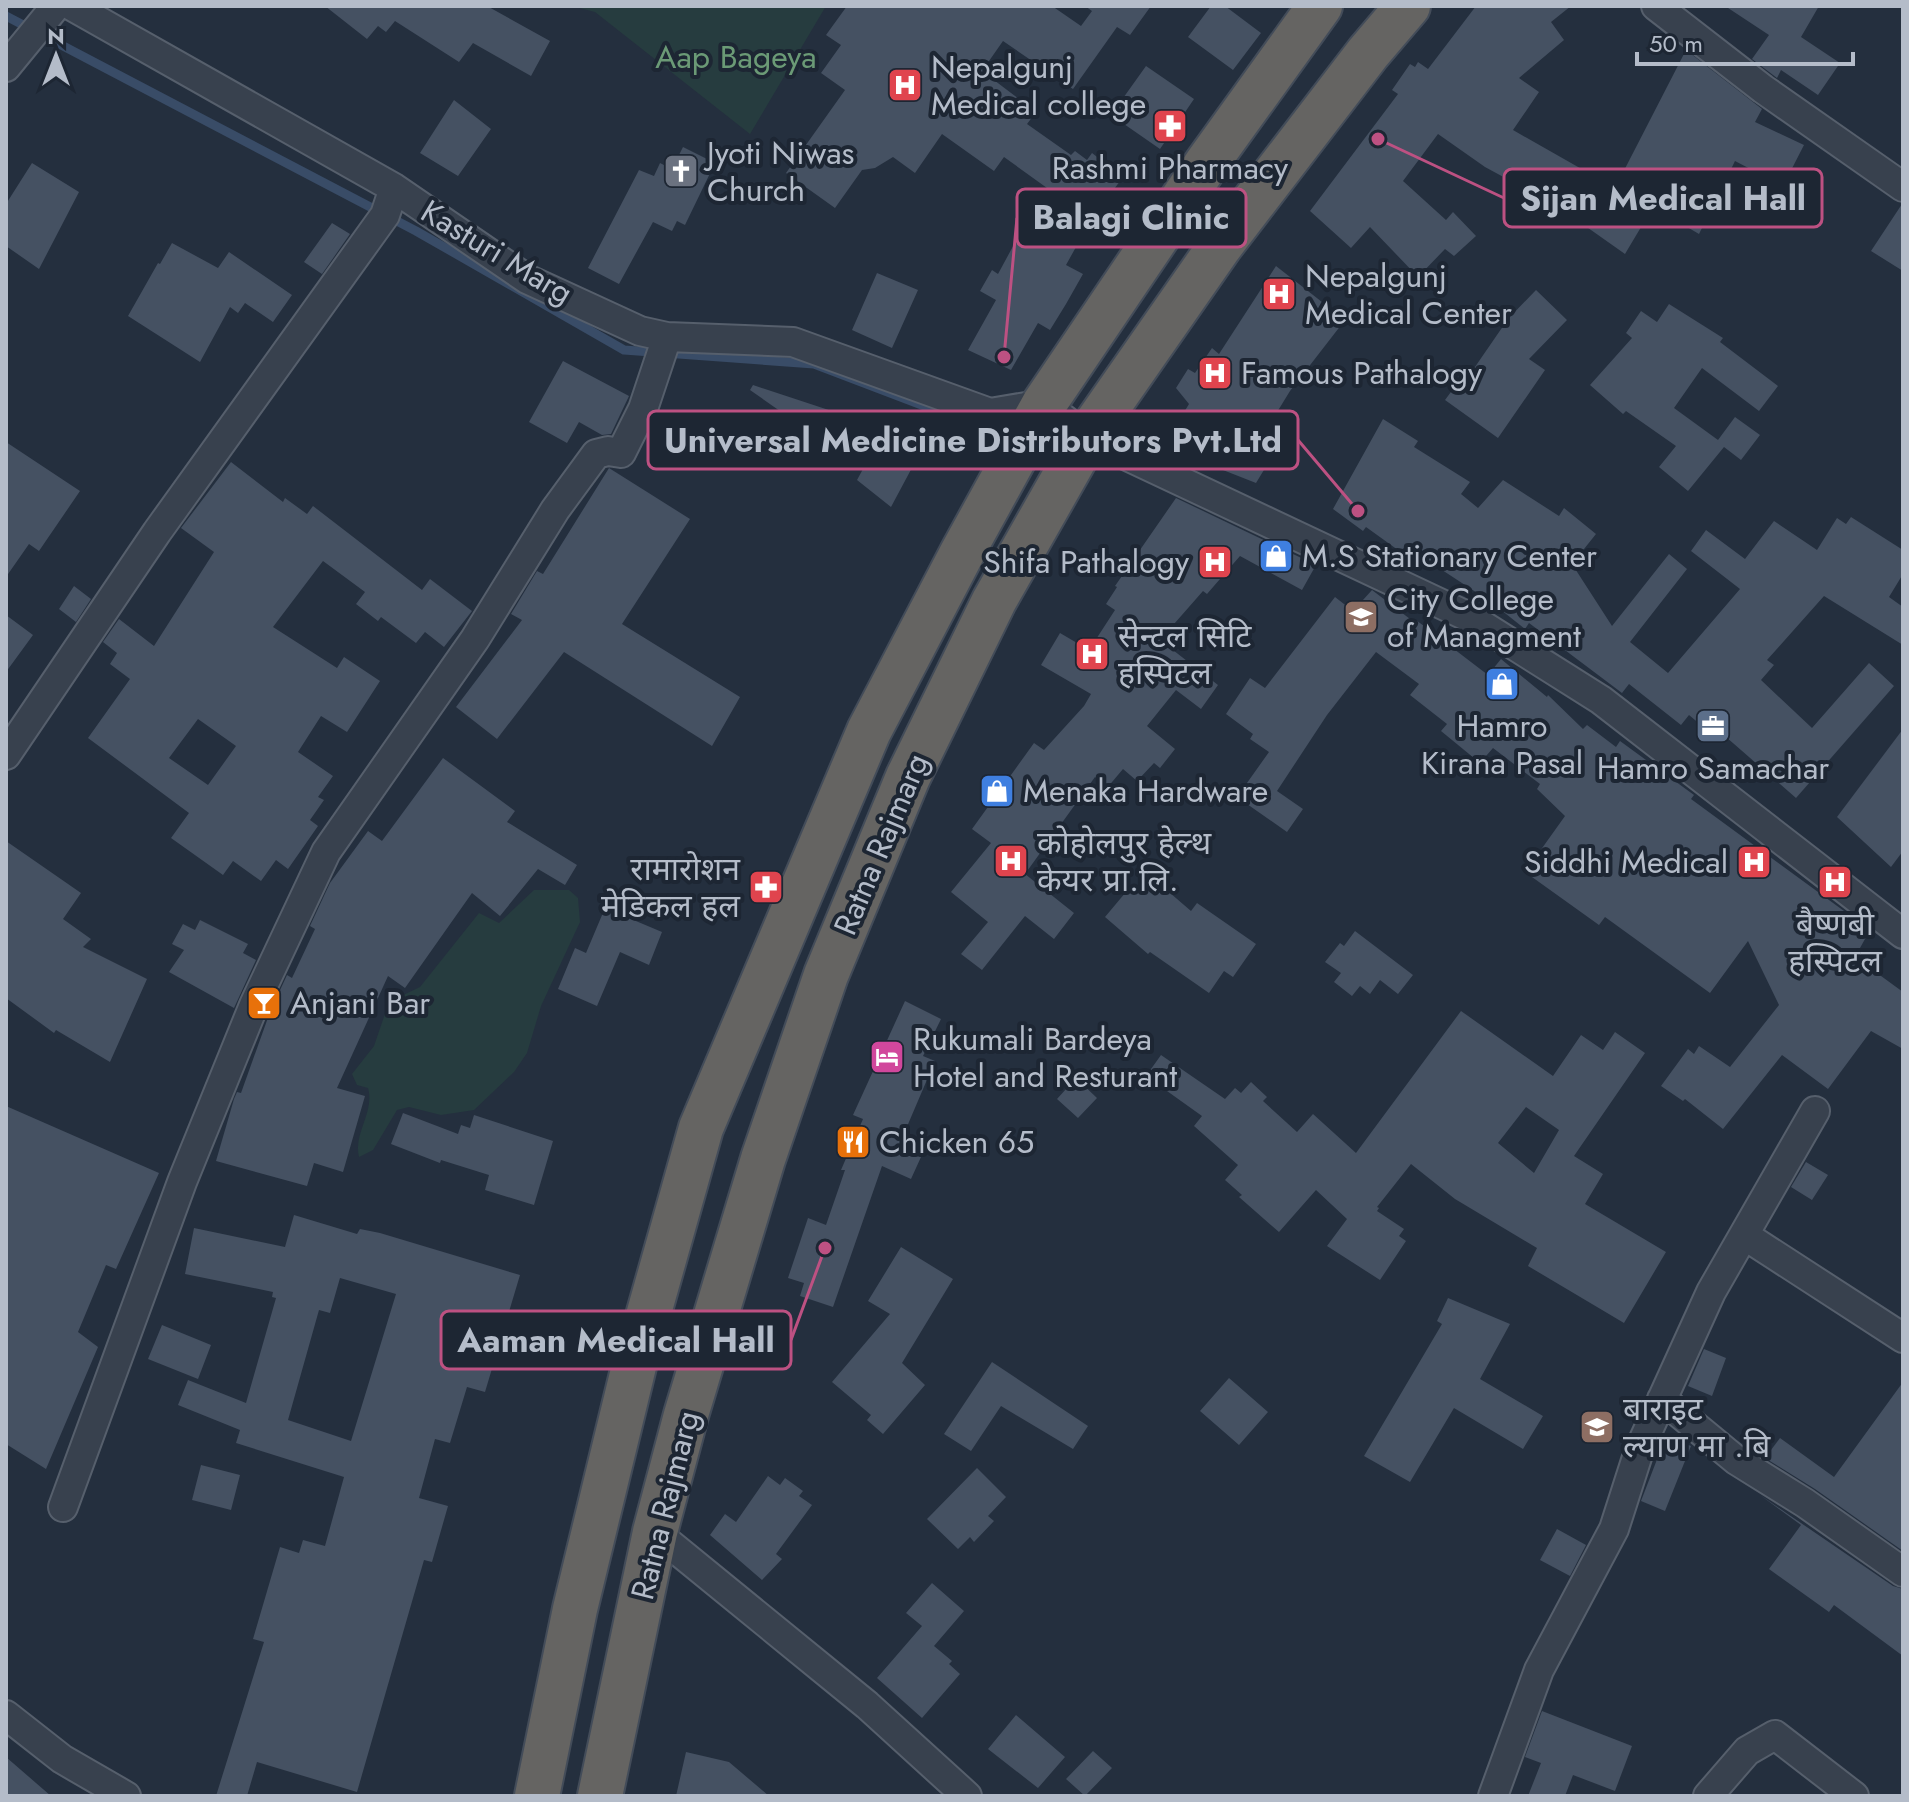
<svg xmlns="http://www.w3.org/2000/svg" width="1909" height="1802" viewBox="0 0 1909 1802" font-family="Jost,'Noto Sans Devanagari',sans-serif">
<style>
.green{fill:#263c3f}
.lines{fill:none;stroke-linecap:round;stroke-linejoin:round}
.stream{stroke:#394c67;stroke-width:9}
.building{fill:#455162;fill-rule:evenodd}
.minor-casing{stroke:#565f6c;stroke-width:32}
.trunk-casing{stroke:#434c59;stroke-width:48}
.minor{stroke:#38414e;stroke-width:28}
.trunk{stroke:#656462;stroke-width:44}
.labels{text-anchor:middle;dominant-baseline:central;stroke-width:8;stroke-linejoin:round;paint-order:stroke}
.park-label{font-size:32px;fill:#6b9a76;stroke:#1d2633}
.poi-label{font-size:32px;fill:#b4bcc9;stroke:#1d2633;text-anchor:start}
.street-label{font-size:32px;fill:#b4bcc9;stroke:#1d2633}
.leader{fill:none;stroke:#bd5182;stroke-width:3}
.callout-dot{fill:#bd5182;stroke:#1d2633;stroke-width:3}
.callout{fill:#1d2633;stroke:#bd5182;stroke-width:3}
.callout-label{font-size:34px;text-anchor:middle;font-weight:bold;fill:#b4bcc9}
</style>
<rect width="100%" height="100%" fill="#242f3e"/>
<!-- green -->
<path class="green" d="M572,6H826L750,134L595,12Z
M534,890H569L578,898L580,922L541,1006L527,1053L514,1072L474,1110L441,1115L409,1107L397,1110L373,1150L359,1157C353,1133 375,1112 368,1088L357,1085L352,1074L374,1046L389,1002L420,987L479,913L499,923Z"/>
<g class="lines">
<!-- stream -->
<path class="stream" d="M6,16L416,231L624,350L814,364L1011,439"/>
</g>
<!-- building -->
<path class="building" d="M325,6H487L550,41L531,76L473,43L459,62L395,21L386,32L378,26L367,39Z
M847,6H1052L1081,26L1092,11L1085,6H1151L1130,35L1117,27L1073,89L1003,41L982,71L1036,112L1027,124L1071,155L1075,151L1087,160L1092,153L1123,177L1106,200L1114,206L1099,226L1091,220L1066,265L1083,274L1066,304L1050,330L1038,323L1011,370L968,350L996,300L980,291L992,270L998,274L1018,237L1029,243L1053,199L1043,193L1047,188L1004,157L994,171L942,134L915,173L893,157L875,168L862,170L835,208L786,173L845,90L821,73L841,45L826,35Z
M1211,6H1225L1261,33L1233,70L1188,37Z
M1476,6H1571L1551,22L1564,40L1519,78L1539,92L1513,130L1615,188L1686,50L1762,109L1755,122L1804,145L1783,186L1735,161L1699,234L1653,207L1625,254L1557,206L1485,167L1438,134L1403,181L1446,220L1453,212L1476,236L1454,256L1445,249L1418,277L1370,227L1351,248L1310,211L1398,94L1392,90L1410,64L1415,67L1418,62L1428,69Z
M1725,6H1819L1801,37L1840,63L1818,95L1781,70L1777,78L1752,59L1769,35Z
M1146,66L1194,99L1160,149L1111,115Z
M454,100L491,129L458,176L420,153Z
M683,147L715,163L685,225L677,221L672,231L653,222L619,284L588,268L639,170L654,176L660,163L672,169Z
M32,163L79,192L39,269L6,246V204Z
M1902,204H1903V271L1871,251Z
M332,223L350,234L322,274L304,262Z
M172,243L218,268L229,252L292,295L273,322L245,303L238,313L230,307L200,362L128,316L158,263L160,264Z
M1276,266L1345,320L1290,391L1271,422L1287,432L1256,483L1200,461L1202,459L1170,435L1189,404L1176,388L1188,369L1195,373L1212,348L1219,354Z
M877,273L918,290L892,348L852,330Z
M1536,290L1567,320L1529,359L1545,370L1498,438L1445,400L1462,377L1466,380L1508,319Z
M1669,304L1723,338L1720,342L1778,386L1759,411L1702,368L1674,408L1718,440L1735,417L1760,435L1741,460L1724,447L1688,491L1659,467L1676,446L1626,411L1623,414L1590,385L1632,338L1626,333L1641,311L1657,322Z
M563,361L629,396L611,434L602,435L579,422L567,443L529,422Z
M753,385L853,418L854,415L883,432L885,428L922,449L891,507L857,480L863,469L750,390Z
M1383,419L1418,441L1414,447L1470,482L1461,494L1478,508L1503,480L1559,516L1564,508L1596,534L1572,564L1612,626L1669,554L1687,569L1630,642L1668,673L1740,589L1691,551L1706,530L1745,559L1774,521L1817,550L1837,518L1846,524L1851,517L1903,550V574L1889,597L1903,607V645L1824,596L1767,660L1774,665L1761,680L1812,728L1869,663L1894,686L1796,798L1718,730L1714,736L1689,715L1681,725L1629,684L1622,693L1529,623L1525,629L1491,602L1413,551L1409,558L1366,527L1363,531L1333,509Z
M6,442L80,491L39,551L29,544L6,577Z
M231,462L283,502L285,498L307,514L313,506L422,590L430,579L472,611L444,647L425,632L416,643L381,617L378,621L356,604L365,592L323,561L273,627L337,668L344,657L380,681L347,732L321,716L298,752L333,776L318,797L324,800L310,820L318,826L288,869L276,860L261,881L233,861L223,875L171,838L189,813L88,738L130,679L110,664L117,653L103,642L119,619L154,646L214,552L181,528ZM198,719L236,746L208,785L169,758Z
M609,468L690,519L622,624L740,697L712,746L564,652L497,739L456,707L522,620L511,614L514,609L537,571L543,574Z
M1176,498L1316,565L1302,590L1240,556L1207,594L1203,591L1160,640L1218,685L1201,709L1176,690L1147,726L1175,749L1160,768L1154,763L1137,781L1123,769L1107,788L1095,777L1025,874L1074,913L1054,939L1025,916L982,970L961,954L988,922L951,892L991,843L972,829L1034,743L1044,750L1084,706L1091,694L1041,665L1060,633L1089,650L1115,610L1106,604L1117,587L1115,586Z
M74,586L91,599L76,622L59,609Z
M1372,590L1414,622L1416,620L1488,675L1501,659L1547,697L1548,695L1583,729L1587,725L1616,747L1620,741L1694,795L1691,799L1870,930L1855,957L1903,992V1049L1871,1031L1828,1089L1782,1055L1723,1129L1685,1099L1683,1101L1661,1086L1688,1049L1694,1054L1699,1046L1730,1067L1779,1005L1748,941L1710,993L1605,917L1599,925L1525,872L1565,816L1537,789L1540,784L1493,748L1480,763L1441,731L1447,724L1410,695L1419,684L1376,652L1327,715L1277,791L1303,809L1287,832L1237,797L1269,752L1250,739L1253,734L1226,714L1250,678L1265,688L1335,597L1353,611Z
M6,615L33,635L6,672Z
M1903,729V851L1891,867L1837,817Z
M443,758L515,811L507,822L577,865L565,885L538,869L500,916L472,893L405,988L388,976L337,1088L365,1096L343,1172L314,1163L307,1186L216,1161L234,1099L237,1092L241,1093L270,1012L287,975L292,978L315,929L310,926L330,883L368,831L382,841Z
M6,841L81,893L63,919L91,939L83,947L147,979L110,1062L56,1030L54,1033L6,998Z
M1148,874L1191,911L1197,903L1256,944L1233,977L1224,971L1209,993L1150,952L1148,954L1105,917L1131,886L1135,889Z
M605,908L662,932L649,965L620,952L597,1006L558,989L575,948L586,953Z
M200,920L248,944L243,953L256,960L234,1008L169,972L184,950L172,944L183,924L195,930Z
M1355,931L1413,975L1398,994L1380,980L1370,994L1360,986L1352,996L1334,982L1341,973L1325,962L1340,943L1344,946Z
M905,1001L941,1019L923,1056L935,1061L903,1136L926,1146L911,1179L882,1166L833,1307L800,1296L804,1283L788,1278L808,1218L826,1225L845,1170H841L863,1119L853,1115Z
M1461,1011L1553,1076L1581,1035L1603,1050L1615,1032L1645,1053L1574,1156L1603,1174L1585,1204L1666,1252L1624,1323L1528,1266L1537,1248L1455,1199L1411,1164L1377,1207L1379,1208L1377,1211L1404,1229L1399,1236L1406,1241L1380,1280L1327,1246L1347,1219L1316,1190L1279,1232L1239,1197L1242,1195L1225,1180L1238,1165L1194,1126L1202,1116L1146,1076L1161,1055L1225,1099L1235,1088L1241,1093L1251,1082L1267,1097L1263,1101L1297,1132L1313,1114L1356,1153ZM1526,1107L1559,1130L1534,1173L1498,1143Z
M1076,1078L1097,1098L1078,1118L1057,1099Z
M6,1106L159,1173L116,1269L106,1265L78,1332L98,1347L46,1469L6,1444Z
M403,1113L458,1134L461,1125L470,1128L474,1115L553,1141L534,1205L485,1190L489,1175L441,1160L440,1163L391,1144Z
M1806,1162L1828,1175L1812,1200L1791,1187Z
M294,1215L357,1234L360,1229L380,1233L520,1275L485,1392L467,1387L450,1443L435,1439L419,1498L448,1506L432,1562L424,1560L357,1792L257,1762L247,1796H216L264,1642L253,1639L280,1547L299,1553L303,1540L325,1546L344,1477L236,1443L240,1430L178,1405L188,1380L246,1403L276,1298L272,1297L273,1292L185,1274L194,1228L285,1247ZM340,1278L396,1294L351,1441L288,1420L319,1310L330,1313Z
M901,1247L953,1279L902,1363L925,1385L883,1434L867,1420L871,1415L832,1382L890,1314L868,1301Z
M1448,1298L1510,1324L1480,1379L1543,1416L1523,1449L1454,1408L1410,1482L1364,1456L1442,1324L1437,1321Z
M162,1325L211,1345L198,1379L148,1359Z
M1704,1349L1726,1358L1712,1396L1688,1386Z
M992,1362L1088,1426L1073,1449L1001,1406L971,1451L944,1434Z
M1229,1378L1268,1412L1239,1445L1200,1411Z
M1903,1382V1551L1815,1489L1765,1458L1780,1438L1834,1477Z
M1666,1436L1691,1446L1665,1511L1641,1501Z
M201,1465L240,1475L231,1510L192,1500Z
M977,1468L1006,1497L988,1516L994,1521L974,1542L970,1537L958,1549L927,1519Z
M768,1476L780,1485L785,1478L803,1491L799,1496L812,1505L776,1554L782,1559L762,1580L710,1535L725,1514L736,1522Z
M1760,1495L1893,1586L1903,1589V1656L1834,1605L1829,1612L1769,1569L1801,1525Z
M1557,1529L1586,1545L1570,1576L1540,1560Z
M932,1583L964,1611L934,1646L952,1661L949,1664L960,1674L922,1718L877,1678L922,1626L906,1613Z
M1542,1711L1632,1746L1615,1791L1573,1775L1565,1796H1528L1541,1763L1525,1757Z
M1016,1715L1065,1757L1038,1788L988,1749Z
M1093,1751L1112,1768L1085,1796L1066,1779Z
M686,1752L729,1762L769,1796H676Z
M6,1757L51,1796H6Z"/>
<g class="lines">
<!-- minor casing -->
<g class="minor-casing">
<path id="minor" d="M72,6L394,188L527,279L640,331L667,337L793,342L990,413L1044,404L1087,437L1471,618L1601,700L1903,934
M1656,6L1763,89L1903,187
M6,67L56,6
M6,755L157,532L385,215L394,188
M1744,1235L1903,1338
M1662,1399L1736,1460L1805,1503L1903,1572
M63,1507L182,1182L254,1005L326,852L475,639L555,510L596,454L608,451L621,453L643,409L667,337
M655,1532L867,1705L967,1796
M6,1715L62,1759L126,1796
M1493,1796L1539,1670L1614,1529L1640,1448L1711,1292L1815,1111
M1708,1796L1747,1751L1775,1735L1854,1796"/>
</g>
<!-- trunk casing -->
<g class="trunk-casing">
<path id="trunk" d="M537,1796L575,1609L634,1366L701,1128L869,731L962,553L1044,404L1207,163L1320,6
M600,1796L655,1532L686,1415L763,1159L826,975L908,777L994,601L1087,437L1220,246L1368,53L1408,6"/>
</g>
<!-- minor -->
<use href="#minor" class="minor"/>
<!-- trunk -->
<use href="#trunk" class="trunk"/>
</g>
<!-- icons -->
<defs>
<g id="hospital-square" transform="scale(1.8)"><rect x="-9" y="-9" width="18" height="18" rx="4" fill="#e0444e" stroke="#1d2633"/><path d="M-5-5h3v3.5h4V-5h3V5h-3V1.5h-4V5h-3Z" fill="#fff"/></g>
<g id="pharmacy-square" transform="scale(1.8)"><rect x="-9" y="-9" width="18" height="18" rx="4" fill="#e0444e" stroke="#1d2633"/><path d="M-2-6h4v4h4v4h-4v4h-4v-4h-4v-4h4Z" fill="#fff"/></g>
<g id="church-square" transform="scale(1.8)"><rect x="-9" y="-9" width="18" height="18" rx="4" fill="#6b7280" stroke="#1d2633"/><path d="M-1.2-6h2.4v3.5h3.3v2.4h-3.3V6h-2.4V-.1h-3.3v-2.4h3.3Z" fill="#fff"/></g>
<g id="shop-square" transform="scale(1.8)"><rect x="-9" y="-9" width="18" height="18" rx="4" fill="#3f7fe0" stroke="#1d2633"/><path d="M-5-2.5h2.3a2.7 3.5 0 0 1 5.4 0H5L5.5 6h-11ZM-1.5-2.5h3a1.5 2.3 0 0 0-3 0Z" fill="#fff"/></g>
<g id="university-square" transform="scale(1.8)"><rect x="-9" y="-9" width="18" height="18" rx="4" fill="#8d6e63" stroke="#1d2633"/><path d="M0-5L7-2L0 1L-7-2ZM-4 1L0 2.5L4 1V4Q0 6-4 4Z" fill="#fff"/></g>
<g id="office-square" transform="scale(1.8)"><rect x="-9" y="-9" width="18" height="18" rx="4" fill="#5c6f8a" stroke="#1d2633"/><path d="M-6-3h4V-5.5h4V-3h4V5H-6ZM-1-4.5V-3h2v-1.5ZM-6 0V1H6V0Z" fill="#fff"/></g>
<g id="bar-square" transform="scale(1.8)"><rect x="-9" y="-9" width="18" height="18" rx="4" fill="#e8710a" stroke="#1d2633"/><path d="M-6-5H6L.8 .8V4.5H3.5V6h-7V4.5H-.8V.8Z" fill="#fff"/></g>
<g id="hotel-square" transform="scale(1.8)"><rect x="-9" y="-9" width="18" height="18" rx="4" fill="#d1479c" stroke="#1d2633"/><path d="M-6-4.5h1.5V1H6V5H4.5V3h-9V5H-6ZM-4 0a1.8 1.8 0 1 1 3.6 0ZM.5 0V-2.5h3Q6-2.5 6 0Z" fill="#fff"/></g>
<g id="restaurant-square" transform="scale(1.8)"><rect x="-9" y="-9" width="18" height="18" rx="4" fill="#e8710a" stroke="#1d2633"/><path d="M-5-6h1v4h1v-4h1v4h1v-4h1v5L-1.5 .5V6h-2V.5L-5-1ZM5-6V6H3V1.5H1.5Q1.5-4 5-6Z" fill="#fff"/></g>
<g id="school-square" transform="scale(1.8)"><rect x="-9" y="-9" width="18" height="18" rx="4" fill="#8d6e63" stroke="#1d2633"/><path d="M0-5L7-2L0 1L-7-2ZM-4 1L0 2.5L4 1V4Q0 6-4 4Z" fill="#fff"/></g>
</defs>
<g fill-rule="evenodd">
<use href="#hospital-square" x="905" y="85"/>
<use href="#pharmacy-square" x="1170" y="126"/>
<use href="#church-square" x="681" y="171"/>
<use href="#hospital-square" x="1279" y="294"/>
<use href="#hospital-square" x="1215" y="373"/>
<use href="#shop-square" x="1276" y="556"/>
<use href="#hospital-square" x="1215" y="562"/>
<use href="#university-square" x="1361" y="617"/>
<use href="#hospital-square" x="1092" y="654"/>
<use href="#shop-square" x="1502" y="684"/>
<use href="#office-square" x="1713" y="726"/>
<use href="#shop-square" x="997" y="791"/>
<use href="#hospital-square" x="1011" y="861"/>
<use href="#hospital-square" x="1754" y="862"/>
<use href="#hospital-square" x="1835" y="882"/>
<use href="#pharmacy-square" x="766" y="887"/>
<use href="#bar-square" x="264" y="1003"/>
<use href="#hotel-square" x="887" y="1057"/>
<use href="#restaurant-square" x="853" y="1142"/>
<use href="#school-square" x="1597" y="1427"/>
</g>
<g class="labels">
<!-- park labels -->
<g class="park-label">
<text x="736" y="57">Aap Bageya</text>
</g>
<!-- poi labels -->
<g class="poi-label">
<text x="931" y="67">Nepalgunj<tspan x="931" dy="37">Medical college</tspan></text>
<text x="707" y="153">Jyoti Niwas<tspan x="707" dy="37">Church</tspan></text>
<text x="1170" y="168" text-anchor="middle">Rashmi Pharmacy</text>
<text x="1305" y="276">Nepalgunj<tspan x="1305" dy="37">Medical Center</tspan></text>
<text x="1241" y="373">Famous Pathalogy</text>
<text x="1302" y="556">M.S Stationary Center</text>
<text x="1189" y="562" text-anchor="end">Shifa Pathalogy</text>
<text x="1387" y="599">City College<tspan x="1387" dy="37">of Managment</tspan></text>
<text x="1118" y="636">सेन्टल सिटि<tspan x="1118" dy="37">हस्पिटल</tspan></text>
<text x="1502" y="726" text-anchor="middle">Hamro<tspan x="1502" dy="37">Kirana Pasal</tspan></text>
<text x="1713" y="768" text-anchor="middle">Hamro Samachar</text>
<text x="1023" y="791">Menaka Hardware</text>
<text x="1037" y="843">काेहाेलपुर हेल्थ<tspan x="1037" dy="37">केयर प्रा.लि.</tspan></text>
<text x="1728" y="862" text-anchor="end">Siddhi Medical</text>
<text x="740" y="869" text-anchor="end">रामारोशन<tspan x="740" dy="37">मेडिकल हल</tspan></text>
<text x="1835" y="924" text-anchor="middle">बैष्णबी<tspan x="1835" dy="37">हस्पिटल</tspan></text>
<text x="290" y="1003">Anjani Bar</text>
<text x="913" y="1039">Rukumali Bardeya<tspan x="913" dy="37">Hotel and Resturant</tspan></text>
<text x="879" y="1142">Chicken 65</text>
<text x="1623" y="1409">बाराइट<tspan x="1623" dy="37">ल्याण मा .बि</tspan></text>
</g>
<!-- street labels -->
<g class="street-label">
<text transform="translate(497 252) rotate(31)">Kasturi Marg</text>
<text transform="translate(881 844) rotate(-67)">Ratna Rajmarg</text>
<text transform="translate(665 1505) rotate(-76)">Ratna Rajmarg</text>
</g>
</g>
<!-- callouts -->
<path class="leader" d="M1378 139L1504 198M1004 357L1017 218M1358 511L1298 440M825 1248L791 1340"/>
<g class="callout-dot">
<circle cx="1378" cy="139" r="8"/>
<circle cx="1004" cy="357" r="8"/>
<circle cx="1358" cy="511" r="8"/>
<circle cx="825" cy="1248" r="8"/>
</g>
<g class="callout">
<rect x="1504" y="169" width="318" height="58" rx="8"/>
<rect x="1017" y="189" width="229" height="58" rx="8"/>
<rect x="648" y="411" width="650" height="58" rx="8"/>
<rect x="441" y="1311" width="350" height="58" rx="8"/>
</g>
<g class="callout-label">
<text x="1663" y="210">Sijan Medical Hall</text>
<text x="1131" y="229">Balagi Clinic</text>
<text x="973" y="452">Universal Medicine Distributors Pvt.Ltd</text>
<text x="616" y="1352">Aaman Medical Hall</text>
</g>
<!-- border -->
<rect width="1909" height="1802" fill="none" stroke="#b4bcc9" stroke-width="16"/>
<!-- north arrow -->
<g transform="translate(56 56)" stroke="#1d2633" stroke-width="6" paint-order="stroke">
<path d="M0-6L14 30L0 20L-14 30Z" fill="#b4bcc9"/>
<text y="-12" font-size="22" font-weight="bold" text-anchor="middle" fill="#b4bcc9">N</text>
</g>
<!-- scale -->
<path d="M1637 52v12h216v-12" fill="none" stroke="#b4bcc9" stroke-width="4"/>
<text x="1649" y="52" font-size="24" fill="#b4bcc9" stroke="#1d2633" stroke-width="6" paint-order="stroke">50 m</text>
</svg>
